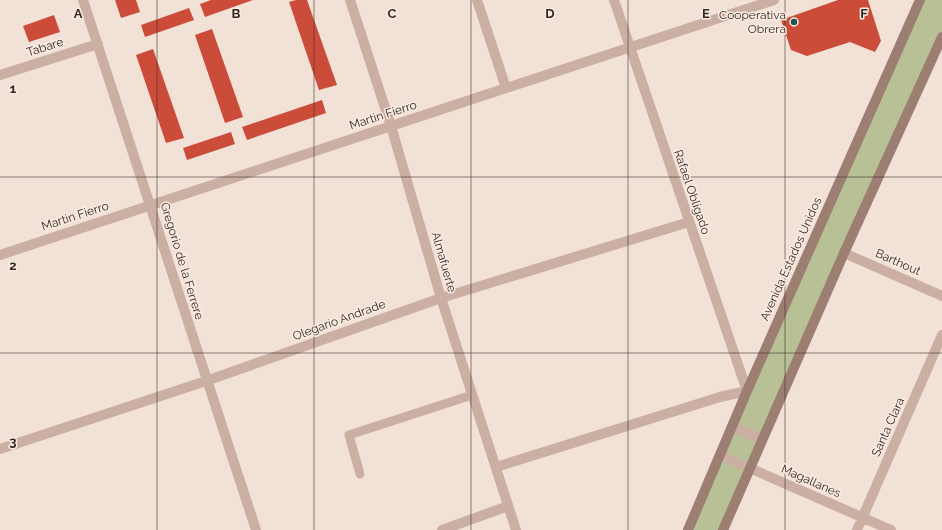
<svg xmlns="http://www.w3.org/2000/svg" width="942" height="530" viewBox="0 0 942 530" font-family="Raleway,sans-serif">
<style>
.grass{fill:#b8c196}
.building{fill:#cc4c3a}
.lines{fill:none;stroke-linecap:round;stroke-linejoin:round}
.service{stroke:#caafa2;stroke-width:9}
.minor{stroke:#caafa2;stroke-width:10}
.tertiary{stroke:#caafa2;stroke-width:10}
.secondary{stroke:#9d7e73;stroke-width:10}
.grid{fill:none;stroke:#342825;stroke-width:1;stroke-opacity:0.55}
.poi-dot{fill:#195754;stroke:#faece2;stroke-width:1.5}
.labels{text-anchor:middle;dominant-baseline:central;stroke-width:3;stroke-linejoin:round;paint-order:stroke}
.poi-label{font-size:12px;fill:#342825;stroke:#faece2;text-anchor:end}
.street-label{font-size:12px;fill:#342825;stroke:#faece2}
.grid-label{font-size:13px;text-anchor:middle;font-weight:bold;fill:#342825;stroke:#faece2;stroke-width:3;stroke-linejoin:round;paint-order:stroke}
</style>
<rect width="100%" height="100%" fill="#f2e1d6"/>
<!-- grass -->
<path class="grass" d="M920,0H942V37L723,530H688Z"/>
<!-- building -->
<path class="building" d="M115,0H136L140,12L121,18Z
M211,0H253L205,17L200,4Z
M296,0H307L337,85L319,90L289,2Z
M838,0H868L881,41L875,52L850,42L807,56L791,50L781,20Z
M189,8L194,20L145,37L141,25Z
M54,15L60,32L29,42L23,26Z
M212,29L243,117L225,123L195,35Z
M153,49L184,138L166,143L136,55Z
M322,100L326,113L247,140L242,127Z
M231,132L235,144L187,160L183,148Z"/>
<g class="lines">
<!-- service -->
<path class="service" d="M360,474L349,435L472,395"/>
<!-- minor -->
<path class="minor" d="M83,0L256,530
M477,0L506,88
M0,75L98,44
M391,126L774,0
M844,253L942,296
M732,427L762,439
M0,449L206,381L441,298L689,222
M720,455L891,530
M496,467L720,397L747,391L614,0
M442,530L508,506
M857,530L942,335"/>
<!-- tertiary -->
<path class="tertiary" d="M350,0L391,126L441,298L516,530
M0,255L391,126"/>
<!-- secondary -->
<path class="secondary" d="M688,530L747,391L920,0
M723,530L844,253L942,37"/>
</g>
<!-- grid -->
<path class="grid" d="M157,0V530M314,0V530M471,0V530M628,0V530M785,0V530M0,177H942M0,353H942"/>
<!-- markers -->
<circle class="poi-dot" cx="794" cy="22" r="4"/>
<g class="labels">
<!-- poi labels -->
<g class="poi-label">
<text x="786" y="15">Cooperativa<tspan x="786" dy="14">Obrera</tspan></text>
</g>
<!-- street labels -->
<g class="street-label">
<text transform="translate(45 47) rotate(-18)">Tabare</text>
<text transform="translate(383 115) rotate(-18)">Martin Fierro</text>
<text transform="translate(692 192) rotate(71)">Rafael Obligado</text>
<text transform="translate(75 216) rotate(-18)">Martin Fierro</text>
<text transform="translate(791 259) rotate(-66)">Avenida Estados Unidos</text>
<text transform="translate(182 261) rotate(73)">Gregorio de la Ferrere</text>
<text transform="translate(444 262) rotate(74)">Almafuerte</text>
<text transform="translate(898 262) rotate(24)">Barthout</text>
<text transform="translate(339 320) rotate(-20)">Olegario Andrade</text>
<text transform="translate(888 427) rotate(-66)">Santa Clara</text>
<text transform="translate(811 481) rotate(24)">Magallanes</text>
</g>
</g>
<g class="grid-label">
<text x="78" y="18">A</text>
<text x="236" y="18">B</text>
<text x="392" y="18">C</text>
<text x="550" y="18">D</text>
<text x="706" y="18">E</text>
<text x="864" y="18">F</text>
<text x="13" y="93">1</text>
<text x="13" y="270">2</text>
<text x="13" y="446">3</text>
</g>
</svg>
